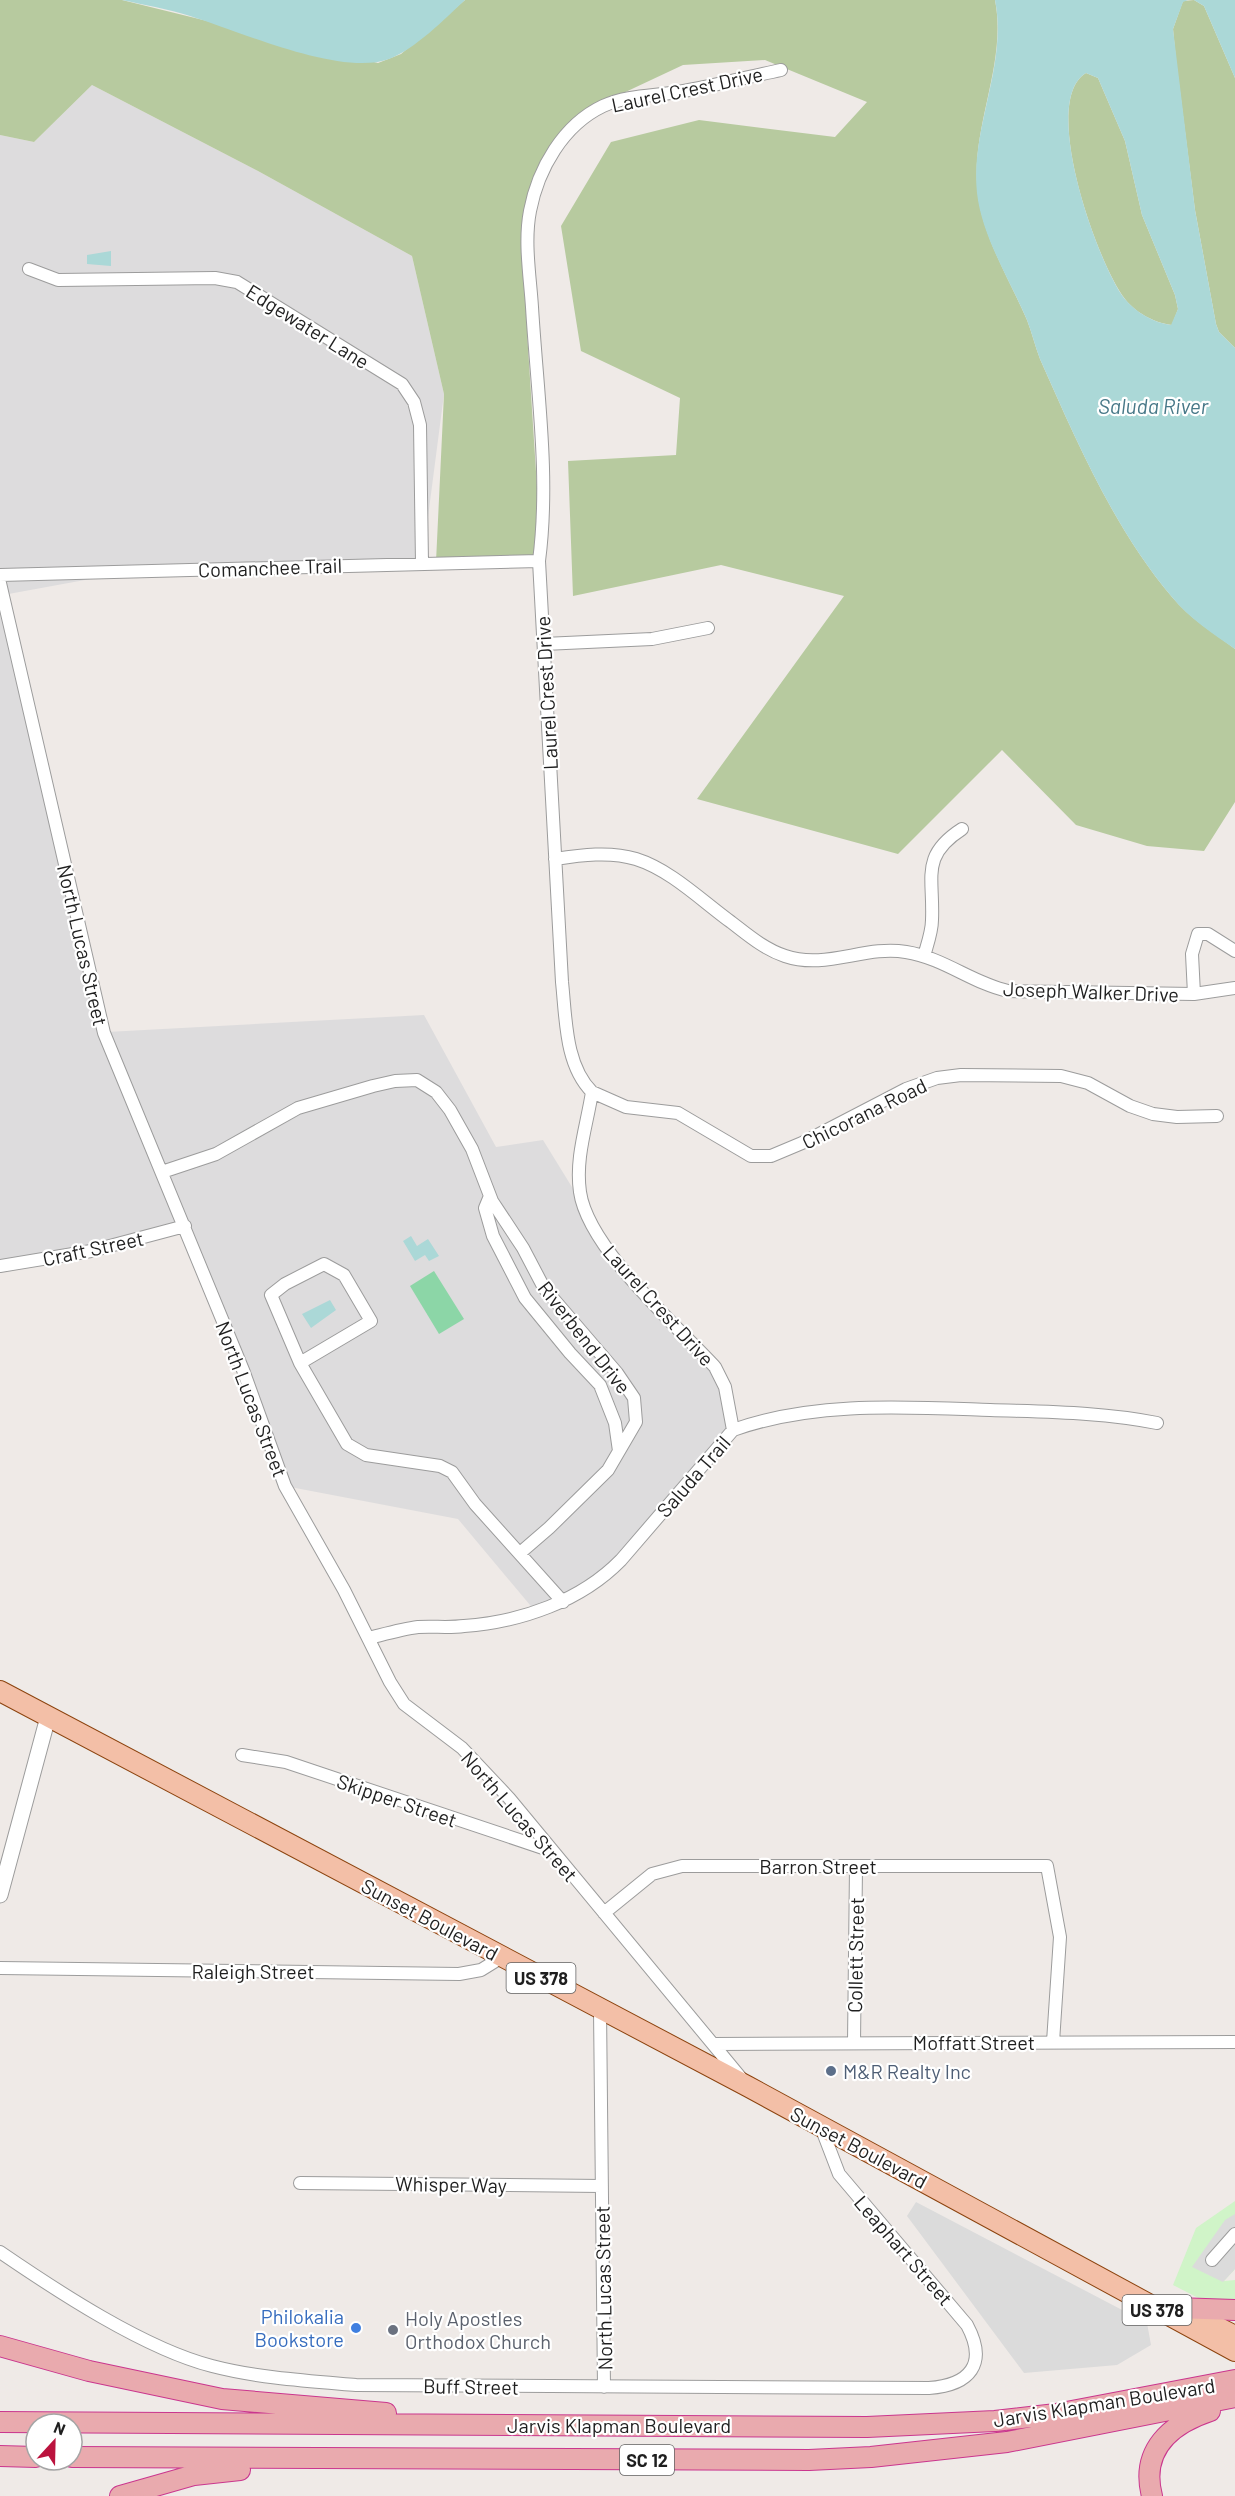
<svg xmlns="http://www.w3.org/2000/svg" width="1235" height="2496" viewBox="0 0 1235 2496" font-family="Barlow,sans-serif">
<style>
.residential{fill:#dddcdd}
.forest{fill:#b7ca9f}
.park{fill:#d0f4c8}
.pitch{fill:#8cd6a7}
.parking{fill:#dbdbdb}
.water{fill:#abd8d7;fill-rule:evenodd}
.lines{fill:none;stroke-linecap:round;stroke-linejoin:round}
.minor-casing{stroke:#9c9c9c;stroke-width:14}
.tertiary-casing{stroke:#9c9c9c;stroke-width:17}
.primary-casing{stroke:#8c430e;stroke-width:22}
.trunk-casing{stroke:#ca368e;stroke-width:22}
.minor{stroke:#fff;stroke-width:12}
.tertiary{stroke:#fff;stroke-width:15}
.primary{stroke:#f3bfa7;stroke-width:20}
.trunk{stroke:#e9aaae;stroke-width:20}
.service-dot{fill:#5c6f8a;stroke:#fff;stroke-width:2}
.shop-dot{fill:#3f7fe0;stroke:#fff;stroke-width:2}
.worship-dot{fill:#6b7280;stroke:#fff;stroke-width:2}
.labels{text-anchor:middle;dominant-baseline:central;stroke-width:4.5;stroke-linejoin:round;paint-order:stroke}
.shield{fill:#fff;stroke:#626262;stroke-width:1.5}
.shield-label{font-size:18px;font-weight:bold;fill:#1f1f1f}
.street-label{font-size:20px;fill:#1f1f1f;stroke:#fff}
.service-label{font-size:20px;fill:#4e5e75;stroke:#fff;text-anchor:start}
.shop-label{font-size:20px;fill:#366cbe;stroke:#fff;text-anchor:end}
.worship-label{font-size:20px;fill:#5b616d;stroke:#fff;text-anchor:start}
.water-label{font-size:21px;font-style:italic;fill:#477888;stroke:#fff}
</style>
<rect width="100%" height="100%" fill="#efeae7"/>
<!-- residential -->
<path class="residential" d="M92,85L258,171L412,256L444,394L422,563L134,571L3,595L107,1032L424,1015L496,1147L543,1140L583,1205L594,1230L715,1367L733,1430L621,1560L535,1611L458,1519L285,1486L185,1226L0,1266V135L34,142Z"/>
<!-- forest -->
<path class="forest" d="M0,0H122L378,63L401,54L465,0H995C1007,62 973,122 977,184C979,231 1009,278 1027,320C1032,333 1035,346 1040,359C1076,440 1114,529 1172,597C1189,618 1214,633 1235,649V802L1204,851L1147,846L1076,825L1002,750L898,854L697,799L844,596L721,565L573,596L568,461L676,455L680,398L581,351L561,226L611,142L699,120L835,137L867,102L765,60L683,65L585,111L534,194L527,332L542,565L436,562L444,394L412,256L258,171L92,85L34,142L0,135Z
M1194,0L1204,6L1235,78V348L1219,332L1216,324L1195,210L1176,60L1173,29L1183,1Z
M1086,73L1098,78L1125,141L1142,215L1175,295L1178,309L1172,325C1154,323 1135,312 1125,299C1098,265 1039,101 1086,73Z"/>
<!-- park -->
<path class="park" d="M1235,2201V2269L1224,2281L1235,2280V2304L1212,2305L1173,2285L1196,2228Z"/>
<!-- pitch -->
<path class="pitch" d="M434,1271L464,1319L439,1334L410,1286Z"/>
<!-- parking -->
<path class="parking" d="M916,2202L1147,2323L1151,2345L1117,2365L1024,2373L907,2216Z
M1235,2214V2269L1223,2282L1192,2267L1225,2220Z"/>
<!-- water -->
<path class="water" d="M122,0H465C446,18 414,50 389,59C341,77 239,31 190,16C168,9 145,5 122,0Z
M995,0H1188L1183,2L1173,29L1195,210L1216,324L1219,332L1235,348V649C1213,634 1189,618 1172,597C1114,529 1076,440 1040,359C1035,346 1032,333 1027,320C1010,280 982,237 977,193C970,128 1008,65 995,0ZM1086,73L1098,78L1125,141L1142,215L1175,295L1178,309L1171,325C1154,323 1135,312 1124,298C1098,264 1039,101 1086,73Z
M1194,0H1235V78L1204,6Z
M111,251V266L87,264V255Z
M411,1236L417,1246L428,1239L439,1256L429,1261L425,1255L415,1261L403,1241Z
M330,1300L336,1310L311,1328L302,1314Z"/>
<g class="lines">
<!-- minor casing -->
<g class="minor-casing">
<path id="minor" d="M29,269L58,280L215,278L237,282L402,384L414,402L420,425L422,563
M0,575L539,561
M0,583L104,1033L243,1370L285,1486L344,1590L390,1682L404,1704L462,1748L509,1798L741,2078
M544,644L652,639L708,628
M555,859C581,855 610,851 636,859C671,870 702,901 731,922C748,935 764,949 785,956C826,970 865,945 906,952C944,958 972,983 1008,991L1194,994
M1235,951L1208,934H1198L1192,954L1194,994L1235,988
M924,956C927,945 932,932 932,920C934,877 920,856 962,829
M592,1092L626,1107L678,1113L751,1156H771L802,1143L906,1089L937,1078L961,1075L1061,1076L1088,1083L1130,1106L1153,1114L1177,1117L1217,1116
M162,1172L216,1154L298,1108L373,1086L395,1081L417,1080L436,1092L450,1110L472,1149L492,1201L523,1248L544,1288L617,1373L634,1398L636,1422L608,1470L549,1528L520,1553
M490,1196L485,1208L493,1236L525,1298L570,1353L600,1385L615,1423L619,1451
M324,1264L344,1275L371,1321L300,1363L271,1295L285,1284Z
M0,1266L91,1251L185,1226
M300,1363L347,1444L366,1455L440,1466L452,1472L475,1504L563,1602
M733,1430L725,1387L715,1367C676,1325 588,1248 580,1192C575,1158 587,1125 592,1092C565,1065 566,1019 562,982L539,561C550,477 537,391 532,307C530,276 524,242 530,211C538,169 563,125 603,106C627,95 653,96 678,92C713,86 747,77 781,70
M369,1638C385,1634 402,1629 418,1627C433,1626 449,1628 464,1626C521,1622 581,1601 621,1560L733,1430C814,1401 905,1407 990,1410C1046,1412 1102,1412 1157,1423
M242,1755L286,1762L549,1850
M604,1913L652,1874L682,1866H1047L1060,1937L1053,2042
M0,1968L459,1974L481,1970L502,1957
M600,2009L604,2387
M854,2043L856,1867
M713,2044L1235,2042
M300,2183L602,2186
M0,2252C57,2291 145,2349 212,2366C258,2378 308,2381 356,2385L929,2388C970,2385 988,2364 967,2325L839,2174L821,2127
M1212,2260L1235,2234"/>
</g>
<!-- tertiary casing -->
<g class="tertiary-casing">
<path id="tertiary" d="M0,1895L48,1717"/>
</g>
<!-- primary casing -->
<g class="primary-casing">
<path id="primary" d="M0,1691L747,2086L1235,2351
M1193,2315L1235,2336"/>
</g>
<!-- trunk casing -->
<g class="trunk-casing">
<path id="trunk" d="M1176,2308L1235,2310
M0,2346L89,2371L222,2399L386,2413
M0,2422L867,2427L995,2421L1056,2414L1235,2380
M0,2456L36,2457
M72,2457L809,2460L871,2457L1007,2442L1235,2397
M120,2496L194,2475L240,2470
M1152,2496C1140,2450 1171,2424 1210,2411"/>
</g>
<!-- minor -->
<use href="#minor" class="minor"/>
<!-- tertiary -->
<use href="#tertiary" class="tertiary"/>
<!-- primary -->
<use href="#primary" class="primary"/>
<!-- trunk -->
<use href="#trunk" class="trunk"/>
</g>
<!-- markers -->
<circle class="service-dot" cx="831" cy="2071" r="6"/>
<circle class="shop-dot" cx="356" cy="2328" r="6"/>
<circle class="worship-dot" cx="393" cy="2330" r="6"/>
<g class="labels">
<!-- shield labels -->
<g class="shield">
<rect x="506.5" y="1963" width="69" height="30" rx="4.5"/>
<rect x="1122.5" y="2295" width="69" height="30" rx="4.5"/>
<rect x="620" y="2445" width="54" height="30" rx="4.5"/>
</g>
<g class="shield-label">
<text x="541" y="1978">US 378</text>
<text x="1157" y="2310">US 378</text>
<text x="647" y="2460">SC 12</text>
</g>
<!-- street labels -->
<g class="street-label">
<text transform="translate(687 89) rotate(-12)">Laurel Crest Drive</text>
<text transform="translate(308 326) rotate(32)">Edgewater Lane</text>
<text transform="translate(270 567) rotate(-2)">Comanchee Trail</text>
<text transform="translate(546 693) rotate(-93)">Laurel Crest Drive</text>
<text transform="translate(83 945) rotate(77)">North Lucas Street</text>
<text transform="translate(1091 991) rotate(2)">Joseph Walker Drive</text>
<text transform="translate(864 1113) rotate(-26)">Chicorana Road</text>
<text transform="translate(93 1248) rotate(-12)">Craft Street</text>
<text transform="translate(659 1305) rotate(48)">Laurel Crest Drive</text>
<text transform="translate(585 1337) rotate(52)">Riverbend Drive</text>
<text transform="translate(252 1399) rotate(69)">North Lucas Street</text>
<text transform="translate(693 1476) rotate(-49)">Saluda Trail</text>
<text transform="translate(397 1800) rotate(19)">Skipper Street</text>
<text transform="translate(520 1816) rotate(49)">North Lucas Street</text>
<text x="818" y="1866">Barron Street</text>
<text transform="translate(430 1919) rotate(28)">Sunset Boulevard</text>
<text transform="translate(855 1955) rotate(-89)">Collett Street</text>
<text x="253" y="1971">Raleigh Street</text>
<text x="974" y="2042">Moffatt Street</text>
<text transform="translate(859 2147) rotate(28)">Sunset Boulevard</text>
<text transform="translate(451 2184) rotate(1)">Whisper Way</text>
<text transform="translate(904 2250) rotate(49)">Leaphart Street</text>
<text transform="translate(603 2288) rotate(-91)">North Lucas Street</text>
<text transform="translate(471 2386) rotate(1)">Buff Street</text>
<text transform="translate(1104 2402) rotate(-9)">Jarvis Klapman Boulevard</text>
<text x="619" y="2425">Jarvis Klapman Boulevard</text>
</g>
<!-- service labels -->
<g class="service-label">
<text x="843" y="2071">M&amp;R Realty Inc</text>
</g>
<!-- shop labels -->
<g class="shop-label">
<text x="344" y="2316">Philokalia<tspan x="344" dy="23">Bookstore</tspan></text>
</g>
<!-- worship labels -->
<g class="worship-label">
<text x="405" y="2318">Holy Apostles<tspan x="405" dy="23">Orthodox Church</tspan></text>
</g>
<!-- water labels -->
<g class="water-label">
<text x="1153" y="405">Saluda River</text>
</g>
</g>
<!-- north arrow -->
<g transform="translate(54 2442) rotate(22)"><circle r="28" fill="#ffffff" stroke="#a5a5a5" stroke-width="1.5"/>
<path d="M0-4.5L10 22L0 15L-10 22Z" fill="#bb133e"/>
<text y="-9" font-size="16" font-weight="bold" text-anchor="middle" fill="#1f1f1f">N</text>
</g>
</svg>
